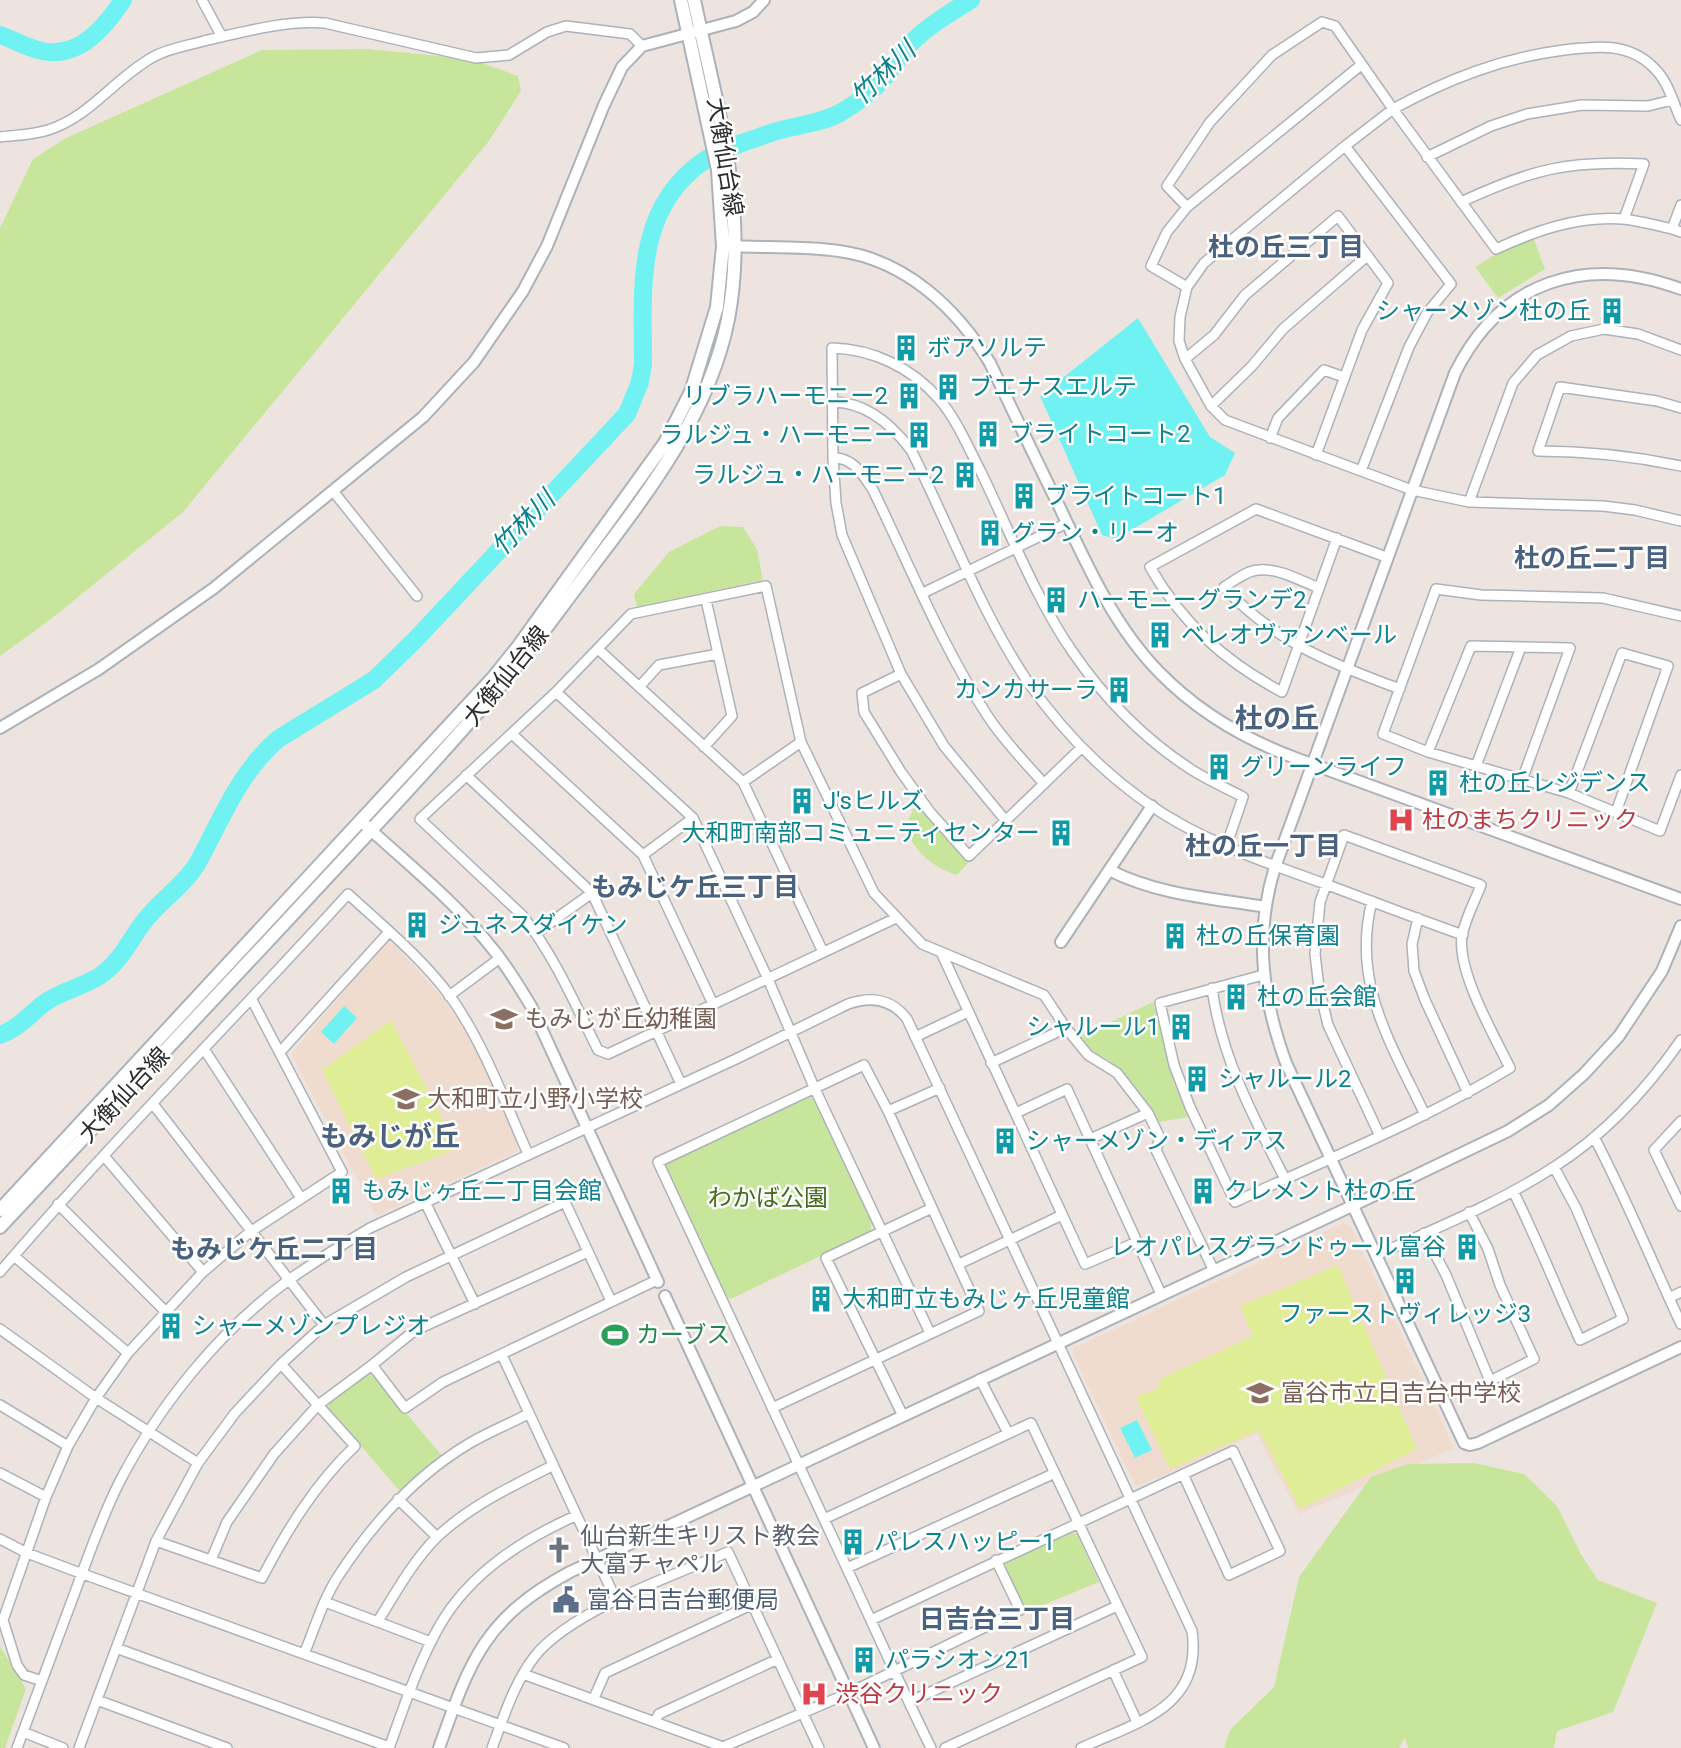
<svg xmlns="http://www.w3.org/2000/svg" width="1681" height="1748" viewBox="0 0 1681 1748" font-family="Roboto,'Noto Sans JP',sans-serif">
<style>
.education{fill:#f0dcce}
.green{fill:#c8e69b}
.pitch{fill:#dfed96}
.water{fill:#70f2f2}
.lines{fill:none;stroke-linecap:round;stroke-linejoin:round}
.river{stroke:#70f2f2;stroke-width:18}
.minor-casing{stroke:#acb2b9;stroke-width:12}
.tertiary-casing{stroke:#acb2b9;stroke-width:14}
.secondary-casing{stroke:#acb2b9;stroke-width:16}
.minor{stroke:#fff;stroke-width:9}
.tertiary{stroke:#fff;stroke-width:10}
.secondary{stroke:#fff;stroke-width:12}
.labels{text-anchor:middle;dominant-baseline:central;stroke-width:5;stroke-linejoin:round;paint-order:stroke}
.street-label{font-size:24px;fill:#2d2d2d;stroke:#fff}
.culture-label{font-size:24px;fill:#0d838f;stroke:#fff;text-anchor:start}
.health-label{font-size:24px;fill:#be3a42;stroke:#fff;text-anchor:start}
.education-label{font-size:24px;fill:#785e54;stroke:#fff;text-anchor:start}
.park-label{font-size:24px;fill:#416e19;stroke:#fff}
.leisure-label{font-size:24px;fill:#27864d;stroke:#fff;text-anchor:start}
.worship-label{font-size:24px;fill:#5b616d;stroke:#fff;text-anchor:start}
.service-label{font-size:24px;fill:#4e5e75;stroke:#fff;text-anchor:start}
.water-label{font-size:26px;font-style:italic;fill:#0b838e;stroke:#fff}
.neighbourhood-label{font-size:26px;font-weight:bold;fill:#4b627f;stroke:#fff}
.quarter-label{font-size:28px;font-weight:bold;fill:#4b627f;stroke:#fff}
</style>
<rect width="100%" height="100%" fill="#eee4df"/>
<!-- education -->
<path class="education" d="M386,942L392,943L445,1000L475,1050L519,1144L517,1151L376,1216L291,1054Z
M1343,1223L1351,1226L1454,1448L1299,1514L1257,1434L1141,1485H1135L1072,1352L1074,1348Z"/>
<!-- green -->
<path class="green" d="M368,49L471,59L518,76L521,91L489,141L183,512L51,619L0,656V228L33,159L66,138L262,50Z
M1533,237L1545,269L1498,298L1475,267L1511,245Z
M720,526L743,527L757,549L763,580L637,607L634,594L669,552Z
M916,801L969,862L957,875C932,867 918,854 905,830Z
M1153,1002L1173,1080L1188,1117L1159,1122L1124,1072L1107,1059L1092,1051L1081,1036Z
M807,1096L814,1099L872,1221L870,1232L731,1299L726,1296L665,1166L667,1162Z
M368,1374L374,1375L443,1457L399,1490L328,1408L330,1402Z
M1474,1463L1524,1474L1557,1506L1582,1556L1598,1580L1657,1603L1613,1712L1557,1731L1554,1748H1408L1405,1738L1399,1748H1224L1230,1730L1274,1687L1299,1577L1371,1477L1408,1464Z
M1070,1532L1077,1534L1099,1582L1026,1612L1003,1567L1005,1561Z
M0,1646L26,1689L5,1748H0Z"/>
<!-- pitch -->
<path class="pitch" d="M391,1020L458,1149L376,1179L322,1070Z
M1338,1265L1417,1449L1300,1509L1259,1430L1170,1469L1136,1397L1158,1388L1162,1378L1253,1336L1240,1306Z"/>
<!-- water -->
<path class="water" d="M1138,318L1210,437L1235,453L1225,475L1116,539L1102,535L1040,396Z
M344,1006L357,1018L334,1044L321,1032Z
M1137,1420L1152,1450L1135,1458L1120,1428Z"/>
<g class="lines">
<!-- river -->
<path class="river" d="M0,35C14,40 28,48 42,51C79,59 105,27 123,0
M0,1035C18,1029 28,1016 43,1004C61,990 86,987 104,973C122,959 130,940 143,923C159,901 183,887 197,864C222,819 238,774 278,739L374,680L415,640L627,414L640,382L643,364C643,289 634,208 705,160C723,148 748,141 768,134C791,125 818,125 840,113C856,104 873,91 885,77C894,66 901,54 911,43C928,26 951,12 971,0"/>
<!-- minor casing -->
<g class="minor-casing">
<path id="minor" d="M202,0L222,37
M0,137C16,135 33,135 48,130C90,117 115,78 153,57C169,48 187,46 204,41C243,32 285,20 325,23L476,58L509,55L547,32L566,26L630,34L642,46
M1345,146L1451,284L1427,313L1409,347L1361,471L1412,490L1469,502L1603,506L1635,510L1681,521
M1427,157L1491,126L1527,114L1582,105L1648,106L1672,100
M1461,202C1530,170 1567,160 1644,164L1624,219
M1681,205L1672,229L1681,232
M1187,207L1361,65
M1187,287L1151,266L1167,232L1187,207L1167,186L1210,122L1272,55L1322,22L1335,26L1393,109C1448,79 1502,58 1564,50C1596,46 1629,42 1654,68C1668,81 1673,102 1681,120
M1185,359L1214,335L1245,295L1338,216L1388,283L1362,330L1316,455
M833,402C866,402 892,425 911,450C950,527 980,611 1028,682C1069,741 1123,793 1186,827C1232,851 1280,868 1328,885C1373,902 1418,919 1463,935
M1211,406L1252,366L1283,329L1367,256
M1681,408L1657,401L1560,387L1538,451C1587,451 1633,456 1681,466
M1270,438L1278,418L1324,370L1344,377
M833,458C853,457 863,475 873,490C910,566 942,647 989,718C1005,742 1025,762 1044,784
M1361,471L1225,420L1211,406L1185,359L1179,341L1180,317L1187,287L1204,263L1345,146L1393,109L1496,249C1537,230 1578,216 1623,219C1640,221 1656,225 1672,229
M333,491L417,596
M1469,502L1513,383L1537,355L1571,336L1604,329L1638,334L1681,350
M1337,538L1282,692C1224,661 1183,624 1150,567L1256,509L1386,557
M1319,588C1301,581 1279,568 1259,570C1247,570 1234,581 1224,587C1273,641 1332,664 1400,689
M923,593L1067,523
M1681,616L1603,598L1481,595L1436,589L1383,734L1428,752L1569,793L1660,831L1681,775
M598,649L743,782L823,952
M901,674L862,693L864,712L901,772L930,812L969,856L1081,748
M640,686L659,665L718,654
M556,692L693,818L768,979L814,1087L930,1333
M512,734L643,855L713,1004
M704,747L732,716L706,600
M1428,752L1471,646L1570,648L1522,780
M1476,766L1521,647
M466,775L592,893L681,1084
M743,782L801,742
M1569,793L1622,653L1668,666L1616,812
M1006,821L944,746L901,674L842,535L836,503L833,458L832,348C873,349 912,368 939,399C957,420 968,447 981,472C1009,530 1036,599 1072,651C1104,698 1144,739 1192,770C1208,780 1226,788 1243,797L1226,847
M643,855L693,818
M1372,901C1351,983 1391,1043 1425,1115
M896,918L608,1054L598,1050C575,1004 554,955 522,915L420,819L556,692L631,614L766,586L801,742L874,893L922,944L1044,995L1066,1028L1088,1055L1117,1073L1148,1113L1160,1138L1156,1150L1214,1271
M1418,918L1412,944L1414,971L1425,1000L1468,1093
M536,933L592,893
M941,952L1085,1264L1137,1242
M1263,975L1160,1003L1174,1065L1190,1107L1235,1202C1327,1159 1423,1121 1510,1068C1494,1035 1457,972 1462,936C1465,919 1475,901 1481,885L1344,835L1320,902L1315,954L1319,988L1328,1025L1380,1136
M1212,988C1221,1057 1254,1118 1285,1179
M449,996L500,958
M915,1037L968,1012
M204,1049L301,1198
M281,1051L389,932
M991,1063L1066,1028
M153,1104L324,1325
M888,1111L940,1088
M1016,1113L1067,1089L1161,1294
M1681,1121L1654,1150L1681,1206
M1594,1137C1626,1198 1652,1262 1681,1324
M1090,1139L1148,1113
M104,1156L203,1272
M1513,1191C1537,1239 1557,1290 1580,1340L1623,1319L1576,1208L1554,1167
M425,1202L475,1304
M58,1204L165,1311
M1424,1233L1446,1275L1490,1381L1534,1359L1500,1285L1488,1249L1469,1212
M1377,1255C1436,1228 1499,1203 1554,1167C1604,1135 1647,1089 1681,1040
M14,1256L128,1353
M959,1264L1062,1215
M0,1272C111,1142 233,1021 348,894C383,926 422,958 450,996C483,1042 505,1102 528,1154
M1669,1298L1681,1292
M0,1329L96,1398L198,1463
M502,1355L616,1600
M372,1365L414,1331L588,1252
M980,1379L1008,1433
M0,1405L68,1446
M772,1408L979,1311L888,1111L864,1065L658,1162C715,1285 773,1408 830,1532C864,1604 896,1677 931,1748
M903,1416L826,1258L932,1208
M0,1473L46,1497
M398,1499L437,1537
M824,1519L1031,1423L1142,1657L945,1748
M0,1539L27,1553L72,1570L564,1748
M156,1541L262,1578C287,1530 315,1484 355,1446L281,1364
M211,1560L227,1522L274,1454L318,1405L372,1365L405,1408L443,1382L657,1280
M847,1568L1055,1473
M325,1602L431,1642
M871,1620L1233,1451L1280,1551L1229,1575L1183,1474
M378,1621C396,1592 413,1561 437,1537C470,1506 512,1486 552,1466
M116,1648L389,1747
M304,1654C315,1628 323,1599 339,1575C373,1523 416,1475 470,1443C489,1432 509,1424 528,1414
M1113,1670L1137,1722
M523,1674L723,1747L849,1693L1020,1610L996,1560
M42,1681L24,1675L17,1665L3,1620L46,1497L68,1446L96,1398L128,1353L203,1272L250,1232L342,1172L252,1000
M594,1698L605,1673L753,1604
M97,1700L227,1748
M909,1702L1117,1606
M655,1721L659,1714L778,1659
M23,1732L63,1748
M17,1748C37,1693 58,1639 78,1584C91,1549 103,1514 120,1481C160,1404 220,1330 290,1279C316,1261 343,1244 370,1228L736,1059L848,1004C871,996 892,999 907,1019L1192,1631C1203,1708 1137,1722 1081,1748
M79,1748L156,1541L198,1463L235,1413L281,1364L324,1325L406,1277L565,1202L611,1301
M389,1748C404,1707 418,1663 440,1625C470,1573 522,1540 575,1516
M492,1748C504,1716 514,1683 535,1656C571,1611 674,1575 728,1552L819,1748"/>
</g>
<!-- tertiary casing -->
<g class="tertiary-casing">
<path id="tertiary" d="M726,246C764,248 802,246 839,251C906,260 957,309 990,363C1013,411 1036,460 1060,508C1087,565 1114,626 1159,672C1198,712 1246,740 1298,759L1681,899
M1681,289C1586,254 1501,280 1455,373L1275,867C1254,935 1262,997 1286,1063L1464,1443L1470,1445L1478,1443L1681,1347
M0,728L99,669L214,588L423,417L474,362L523,291L547,246L604,105L622,67L642,46L736,21L753,12L764,0
M361,821C405,862 455,901 492,948C507,966 519,986 531,1006L658,1282
M1109,870C1158,895 1212,898 1266,907
M1061,942L1152,806
M665,1296L874,1748
M439,1748C470,1661 484,1618 570,1572L1352,1206L1508,1131L1549,1105L1584,1074L1619,1036L1662,971L1681,926"/>
</g>
<!-- secondary casing -->
<g class="secondary-casing">
<path id="secondary" d="M0,1210L493,678L518,647L665,443L691,392L717,307L723,246L718,170L681,0
M0,1227C97,1123 195,1019 293,914C362,839 434,765 500,686C531,650 558,611 587,573C645,496 709,416 728,319C749,210 716,105 694,0"/>
</g>
<!-- minor -->
<use href="#minor" class="minor"/>
<!-- tertiary -->
<use href="#tertiary" class="tertiary"/>
<!-- secondary -->
<use href="#secondary" class="secondary"/>
</g>
<!-- icons -->
<defs>
<g id="building-bare" transform="scale(2.1)"><path d="M-4-6H4V6H1V3H-1V6H-4ZM-2.5-4.3h1.7v1.8h-1.7ZM.8-4.3h1.7v1.8H.8ZM-2.5-1h1.7V.8h-1.7ZM.8-1h1.7V.8H.8Z" fill="#0f9aa8" stroke="#fff" stroke-width="2.5" paint-order="stroke"/></g>
<g id="hospital-bare" transform="scale(2.1)"><path d="M-5-5h3v3.5h4V-5h3V5h-3V1.5h-4V5h-3Z" fill="#e0444e" stroke="#fff" stroke-width="2.5" paint-order="stroke"/></g>
<g id="school-bare" transform="scale(2.1)"><path d="M0-5L7-2L0 1L-7-2ZM-4 1L0 2.5L4 1V4Q0 6-4 4Z" fill="#8d6e63" stroke="#fff" stroke-width="2.5" paint-order="stroke"/></g>
<g id="stadium-bare" transform="scale(2.1)"><path d="M0-5a6.5 5 0 1 0 0 10a6.5 5 0 1 0 0-10ZM-3.5-1.8h7v3.6h-7Z" fill="#2e9e5b" stroke="#fff" stroke-width="2.5" paint-order="stroke"/></g>
<g id="church-bare" transform="scale(2.1)"><path d="M-1.2-6h2.4v3.5h3.3v2.4h-3.3V6h-2.4V-.1h-3.3v-2.4h3.3Z" fill="#6b7280" stroke="#fff" stroke-width="2.5" paint-order="stroke"/></g>
<g id="civic-bare" transform="scale(2.1)"><path d="M-.6-6.5H3V-4.5H.6V-3L4-1V1h2V6H-6V1h2V-1L-.6-3ZM-1.2 2.5V6h2.4V2.5Z" fill="#5c6f8a" stroke="#fff" stroke-width="2.5" paint-order="stroke"/></g>
</defs>
<g fill-rule="evenodd">
<use href="#building-bare" x="1612" y="311"/>
<use href="#building-bare" x="906" y="348"/>
<use href="#building-bare" x="948" y="387"/>
<use href="#building-bare" x="909" y="396"/>
<use href="#building-bare" x="988" y="434"/>
<use href="#building-bare" x="919" y="435"/>
<use href="#building-bare" x="965" y="475"/>
<use href="#building-bare" x="1024" y="496"/>
<use href="#building-bare" x="990" y="533"/>
<use href="#building-bare" x="1056" y="600"/>
<use href="#building-bare" x="1160" y="635"/>
<use href="#building-bare" x="1119" y="690"/>
<use href="#building-bare" x="1219" y="767"/>
<use href="#building-bare" x="1438" y="783"/>
<use href="#building-bare" x="802" y="801"/>
<use href="#hospital-bare" x="1401" y="820"/>
<use href="#building-bare" x="1061" y="833"/>
<use href="#building-bare" x="417" y="925"/>
<use href="#building-bare" x="1175" y="936"/>
<use href="#building-bare" x="1236" y="997"/>
<use href="#school-bare" x="504" y="1019"/>
<use href="#building-bare" x="1181" y="1027"/>
<use href="#building-bare" x="1197" y="1079"/>
<use href="#school-bare" x="406" y="1099"/>
<use href="#building-bare" x="1005" y="1141"/>
<use href="#building-bare" x="341" y="1191"/>
<use href="#building-bare" x="1203" y="1191"/>
<use href="#building-bare" x="1467" y="1247"/>
<use href="#building-bare" x="1405" y="1281"/>
<use href="#building-bare" x="821" y="1299"/>
<use href="#building-bare" x="171" y="1326"/>
<use href="#stadium-bare" x="615" y="1335"/>
<use href="#school-bare" x="1260" y="1393"/>
<use href="#building-bare" x="853" y="1542"/>
<use href="#church-bare" x="559" y="1550"/>
<use href="#civic-bare" x="566" y="1600"/>
<use href="#building-bare" x="864" y="1660"/>
<use href="#hospital-bare" x="814" y="1694"/>
</g>
<g class="labels">
<!-- street labels -->
<g class="street-label">
<text transform="translate(725 157) rotate(81)">大衡仙台線</text>
<text transform="translate(506 676) rotate(-51)">大衡仙台線</text>
<text transform="translate(124 1095) rotate(-47)">大衡仙台線</text>
</g>
<!-- culture labels -->
<g class="culture-label">
<text x="1591" y="311" text-anchor="end">シャーメゾン杜の丘</text>
<text x="927" y="348">ボアソルテ</text>
<text x="969" y="387">ブエナスエルテ</text>
<text x="888" y="396" text-anchor="end">リブラハーモニー2</text>
<text x="1009" y="434">ブライトコート2</text>
<text x="898" y="435" text-anchor="end">ラルジュ・ハーモニー</text>
<text x="944" y="475" text-anchor="end">ラルジュ・ハーモニー2</text>
<text x="1045" y="496">ブライトコート1</text>
<text x="1011" y="533">グラン・リーオ</text>
<text x="1077" y="600">ハーモニーグランデ2</text>
<text x="1181" y="635">ベレオヴァンベール</text>
<text x="1098" y="690" text-anchor="end">カンカサーラ</text>
<text x="1240" y="767">グリーンライフ</text>
<text x="1459" y="783">杜の丘レジデンス</text>
<text x="823" y="801">J'sヒルズ</text>
<text x="1040" y="833" text-anchor="end">大和町南部コミュニティセンター</text>
<text x="438" y="925">ジュネスダイケン</text>
<text x="1196" y="936">杜の丘保育園</text>
<text x="1257" y="997">杜の丘会館</text>
<text x="1160" y="1027" text-anchor="end">シャルール1</text>
<text x="1218" y="1079">シャルール2</text>
<text x="1026" y="1141">シャーメゾン・ディアス</text>
<text x="362" y="1191">もみじヶ丘二丁目会館</text>
<text x="1224" y="1191">クレメント杜の丘</text>
<text x="1446" y="1247" text-anchor="end">レオパレスグランドゥール富谷</text>
<text x="842" y="1299">大和町立もみじヶ丘児童館</text>
<text x="1405" y="1314" text-anchor="middle">ファーストヴィレッジ3</text>
<text x="192" y="1326">シャーメゾンプレジオ</text>
<text x="874" y="1542">パレスハッピー1</text>
<text x="885" y="1660">パラシオン21</text>
</g>
<!-- health labels -->
<g class="health-label">
<text x="1422" y="820">杜のまちクリニック</text>
<text x="835" y="1694">渋谷クリニック</text>
</g>
<!-- education labels -->
<g class="education-label">
<text x="525" y="1019">もみじが丘幼稚園</text>
<text x="427" y="1099">大和町立小野小学校</text>
<text x="1281" y="1393">富谷市立日吉台中学校</text>
</g>
<!-- park labels -->
<g class="park-label">
<text x="768" y="1198">わかば公園</text>
</g>
<!-- leisure labels -->
<g class="leisure-label">
<text x="636" y="1335">カーブス</text>
</g>
<!-- worship labels -->
<g class="worship-label">
<text x="580" y="1536">仙台新生キリスト教会<tspan x="580" dy="28">大富チャペル</tspan></text>
</g>
<!-- service labels -->
<g class="service-label">
<text x="587" y="1600">富谷日吉台郵便局</text>
</g>
<!-- water labels -->
<g class="water-label">
<text transform="translate(883 73) rotate(-44)">竹林川</text>
<text transform="translate(523 523) rotate(-46)">竹林川</text>
</g>
<!-- neighbourhood labels -->
<g class="neighbourhood-label">
<text x="1286" y="247">杜の丘三丁目</text>
<text x="1592" y="558">杜の丘二丁目</text>
<text x="1263" y="846">杜の丘一丁目</text>
<text x="695" y="887">もみじケ丘三丁目</text>
<text x="274" y="1249">もみじケ丘二丁目</text>
<text x="997" y="1619">日吉台三丁目</text>
</g>
<!-- quarter labels -->
<g class="quarter-label">
<text x="1277" y="718">杜の丘</text>
<text x="390" y="1136">もみじが丘</text>
</g>
</g>
</svg>
